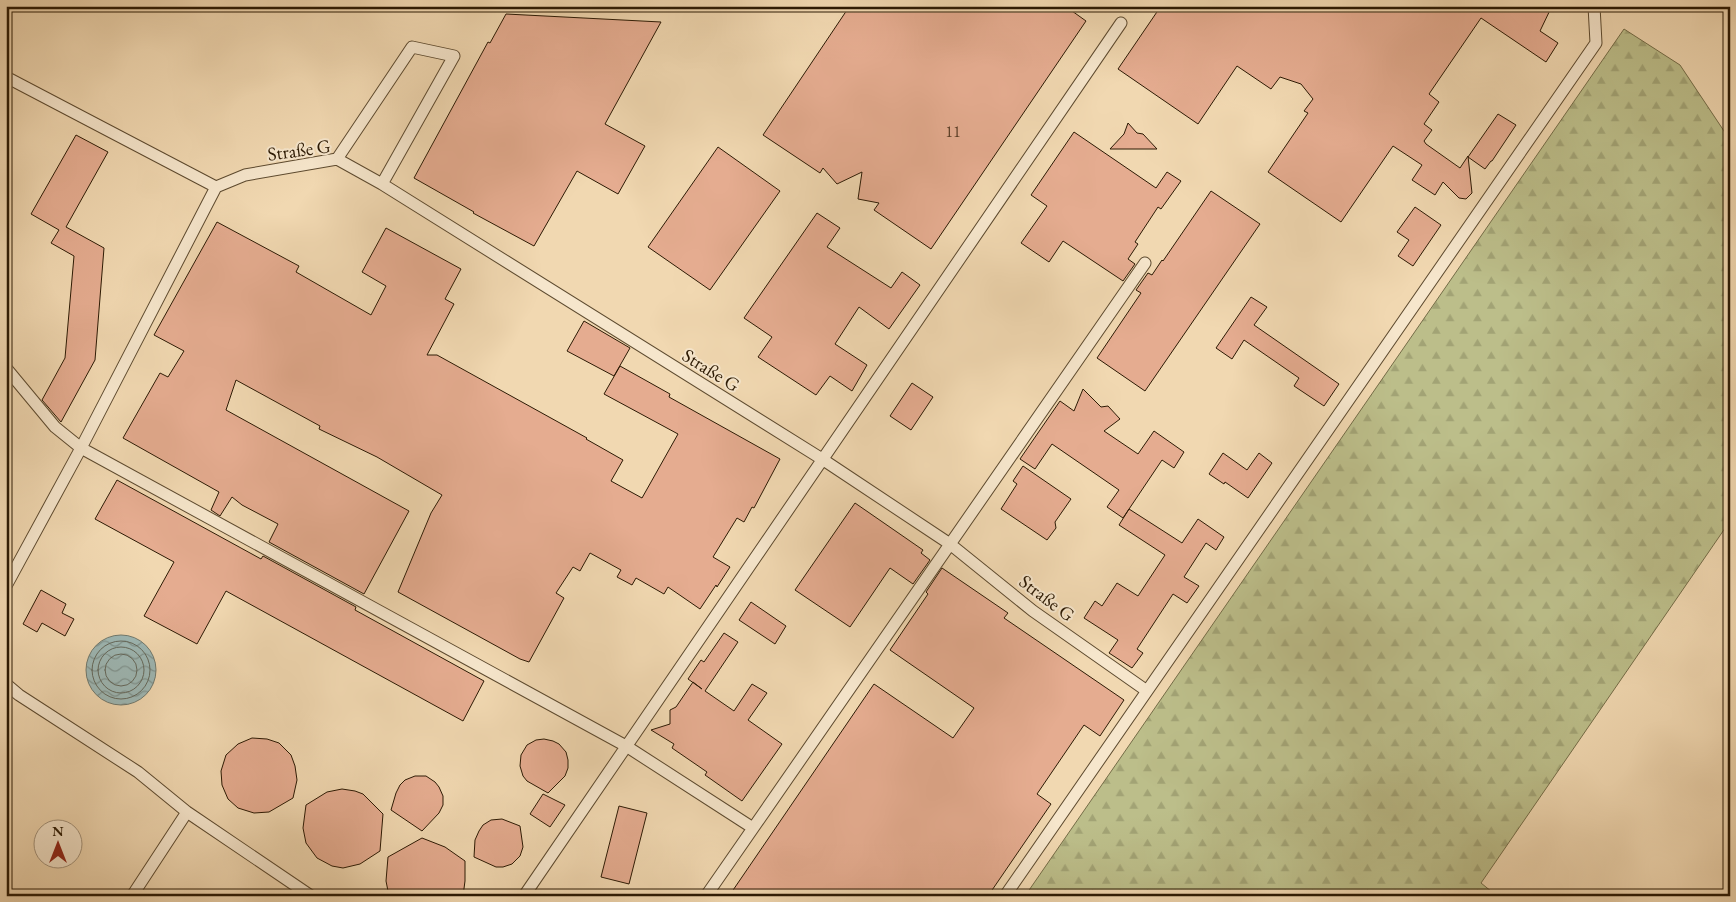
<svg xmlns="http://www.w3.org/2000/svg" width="1736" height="902" viewBox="0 0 1736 902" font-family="'EB Garamond',serif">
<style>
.forest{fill:url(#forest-firs);stroke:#746c47}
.water{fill:url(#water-waves);stroke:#70796e}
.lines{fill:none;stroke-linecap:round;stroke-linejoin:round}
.shore{stroke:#65695c;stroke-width:1}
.building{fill:#e5ac90;stroke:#2c1a04}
.lane-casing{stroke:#5d4a2f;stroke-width:13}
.lane{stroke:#f6e6cc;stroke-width:11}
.labels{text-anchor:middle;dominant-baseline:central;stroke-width:4;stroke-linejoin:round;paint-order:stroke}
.number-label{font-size:16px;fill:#5a3e27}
.street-label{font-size:19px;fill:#2c1a04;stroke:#f6e6cc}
</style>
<defs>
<pattern id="forest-firs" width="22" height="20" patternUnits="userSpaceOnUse" patternTransform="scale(1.25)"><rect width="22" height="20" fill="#bcbe8a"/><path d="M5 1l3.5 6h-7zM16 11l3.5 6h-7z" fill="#a2a375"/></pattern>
<pattern id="water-waves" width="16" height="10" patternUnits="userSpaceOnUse" patternTransform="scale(1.25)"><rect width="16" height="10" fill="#9eb8b5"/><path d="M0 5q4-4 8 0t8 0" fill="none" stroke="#819591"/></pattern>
</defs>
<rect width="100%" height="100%" fill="#f1d8b1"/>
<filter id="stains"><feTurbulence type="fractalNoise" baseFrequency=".004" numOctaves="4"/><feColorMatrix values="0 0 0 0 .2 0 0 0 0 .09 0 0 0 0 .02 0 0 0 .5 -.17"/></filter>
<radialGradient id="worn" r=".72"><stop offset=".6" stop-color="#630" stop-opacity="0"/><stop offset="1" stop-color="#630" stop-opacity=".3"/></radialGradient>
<!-- forest -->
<path class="forest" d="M1624,29L1680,65L1730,140V521L1481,883L1497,896H1025Z"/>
<!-- water -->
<path class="water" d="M86 670a35 35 0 1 1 70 0a35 35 0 1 1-70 0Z"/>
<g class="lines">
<!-- shore -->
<path class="shore" d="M92 670a29 29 0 1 1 58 0a29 29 0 1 1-58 0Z
M98 670a23 23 0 1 1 46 0a23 23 0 1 1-46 0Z
M105 670a16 16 0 1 1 32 0a16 16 0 1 1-32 0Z"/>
</g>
<!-- building -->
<path class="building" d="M856,6H1065L1086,21L931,249L874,210L879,203L858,199L862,172L837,184L823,168L820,173L763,135L849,7Z
M1161,6H1552L1540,31L1558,43L1546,62L1481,18L1429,94L1439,102L1424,124L1432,130L1424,141L1426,144L1460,168L1468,156L1472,193L1466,199L1459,198L1443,182L1435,195L1412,180L1422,165L1393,146L1341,222L1268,172L1308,113L1304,111L1313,99L1301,84L1280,77L1271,89L1237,66L1198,124L1118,69Z
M506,14L661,22L605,124L645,146L618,194L577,171L534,246L473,213L474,212L414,178L488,42L490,43Z
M1498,114L1516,125L1492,161H1491L1485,169L1468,157Z
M1128,123L1137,133L1143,134L1157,149H1110L1124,134Z
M1074,132L1156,188L1167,172L1181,181L1161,209L1158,207L1135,242L1138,244L1128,259L1135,264L1123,281L1063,241L1049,262L1021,243L1047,206L1031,195Z
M76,135L108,152L66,227L104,248L95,360L61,422L42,400L65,358L74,256L51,243L59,230L31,214Z
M718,147L780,191L710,290L648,247Z
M1211,191L1260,224L1145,391L1097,358L1141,293L1136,290L1148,273L1152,275L1162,260L1163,261Z
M1415,207L1441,225L1413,266L1398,256L1409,240L1397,232Z
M817,213L840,228L827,247L891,288L902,272L920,285L889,329L859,307L835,344L867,365L852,391L830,376L816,395L758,357L772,337L744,318Z
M217,222L299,266L296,272L371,315L386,286L362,272L386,228L461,269L445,299L454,304L427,355H437L587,438L586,439L623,460L611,481L642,498L678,434L604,394L620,366L670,394L669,397L780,459L754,508L752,507L744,522L737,518L713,557L730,567L717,587L716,585L700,609L668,587L664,594L636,578L632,585L617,577L621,570L590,553L580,571L573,567L556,593L564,598L529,662L520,659L398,592L431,513L442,495L377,457L319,429L320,426L236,380L226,410L409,511L364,594L269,542L278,524L242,505L232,497L220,516L211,510L219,492L123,438L160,373L168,377L184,351L154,335Z
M1251,297L1267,307L1254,325L1339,384L1324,406L1294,386L1299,378L1244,340L1232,359L1216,348Z
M584,321L630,348L614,376L567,351Z
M912,383L933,397L911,430L890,416Z
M1083,389L1101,407L1108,406L1120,419L1104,431L1138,454L1154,431L1184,452L1174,468L1162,460L1123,518L1107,507L1119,490L1052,444L1035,469L1020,459L1060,401L1074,411Z
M1223,453L1247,470L1259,453L1272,463L1248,498L1225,482L1224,484L1209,474Z
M1023,466L1071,499L1055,522L1056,528L1047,540L1001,509L1017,484L1013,481Z
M117,480L261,559L263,556L356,607L355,610L484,681L463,721L226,591L197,644L144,616L174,562L95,519Z
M855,503L923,550L921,553L930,560L913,584L890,568L850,627L795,590Z
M1129,509L1182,543L1198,519L1224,537L1216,550L1206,543L1184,577L1199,586L1187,603L1173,594L1137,649L1143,653L1132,668L1109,653L1118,640L1084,618L1095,601L1102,606L1117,583L1138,596L1165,555L1119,525Z
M942,568L1008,613L1004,618L1124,700L1100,736L1084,725L1037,794L1051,804L988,896H729L874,684L953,738L974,708L890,650L928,594L926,592Z
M41,590L66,604L62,613L74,619L65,636L42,623L37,632L23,624Z
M751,602L786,626L775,644L739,620Z
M724,633L738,642L705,691L734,711L752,684L767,693L748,720L782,744L742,801L705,775L707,772L672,748L674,744L651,730L670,724V710L676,707L693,682L702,689L688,679L701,660L704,662Z
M252,738L267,739L279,743L291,755L295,766L297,780L293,798L269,812L254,813L238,808L228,799L222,785L221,771L226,755L238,744Z
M544,739L553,741L559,744L566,752L568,760V768L565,776L548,793L527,781L523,776L520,766L521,755L527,745L536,740Z
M415,776H426L435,782L439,787L443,796V805L439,813L422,831L391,810L396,793L400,785L405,780Z
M342,789L355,791L363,794L383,814L380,851L360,864L343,868L332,866L317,858L306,843L303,828L306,805L327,792Z
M543,794L565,805L550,827L530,814Z
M619,806L647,813L629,884L601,877Z
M502,819L520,826L523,847L520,856L512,864L503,867H496L474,857L475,840L479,831L483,825L491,820Z
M422,838L445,847L465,861V881L463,896H389L386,881L388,857Z"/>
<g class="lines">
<!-- lane casing -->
<g class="lane-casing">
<path id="lane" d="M6,77L216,187
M337,159L412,47L454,56L382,184
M6,368L55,427L81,448L626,746L753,828
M6,586L81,448L216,187L245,175L337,159L382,184L822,459L950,544L1033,611L1147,691
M6,684L19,695L138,772L187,812L311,896
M132,896L187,812
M524,896L1121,23
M706,896L1145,263
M1005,896L1596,43L1594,6"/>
</g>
<!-- lane -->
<use href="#lane" class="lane"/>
</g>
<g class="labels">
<!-- number labels -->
<g class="number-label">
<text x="953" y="131">11</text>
</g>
<!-- street labels -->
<g class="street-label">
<text transform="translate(299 150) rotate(-8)">Straße G</text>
<text transform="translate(711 370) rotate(32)">Straße G</text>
<text transform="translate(1047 598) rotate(37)">Straße G</text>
</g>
</g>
<!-- margin -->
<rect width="1736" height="902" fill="none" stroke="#f1d8b1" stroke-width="25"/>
<rect x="8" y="8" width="1721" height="887" fill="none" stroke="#2c1a04" stroke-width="2.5"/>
<rect x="12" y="12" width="1711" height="877" fill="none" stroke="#2c1a04"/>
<!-- north arrow -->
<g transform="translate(58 844)"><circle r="24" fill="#f6e6cc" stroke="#a5947c"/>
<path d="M0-4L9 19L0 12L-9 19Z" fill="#8f2418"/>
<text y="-8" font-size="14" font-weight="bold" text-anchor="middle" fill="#2c1a04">N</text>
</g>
<rect width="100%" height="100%" filter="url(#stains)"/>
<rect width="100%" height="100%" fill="url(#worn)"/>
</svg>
